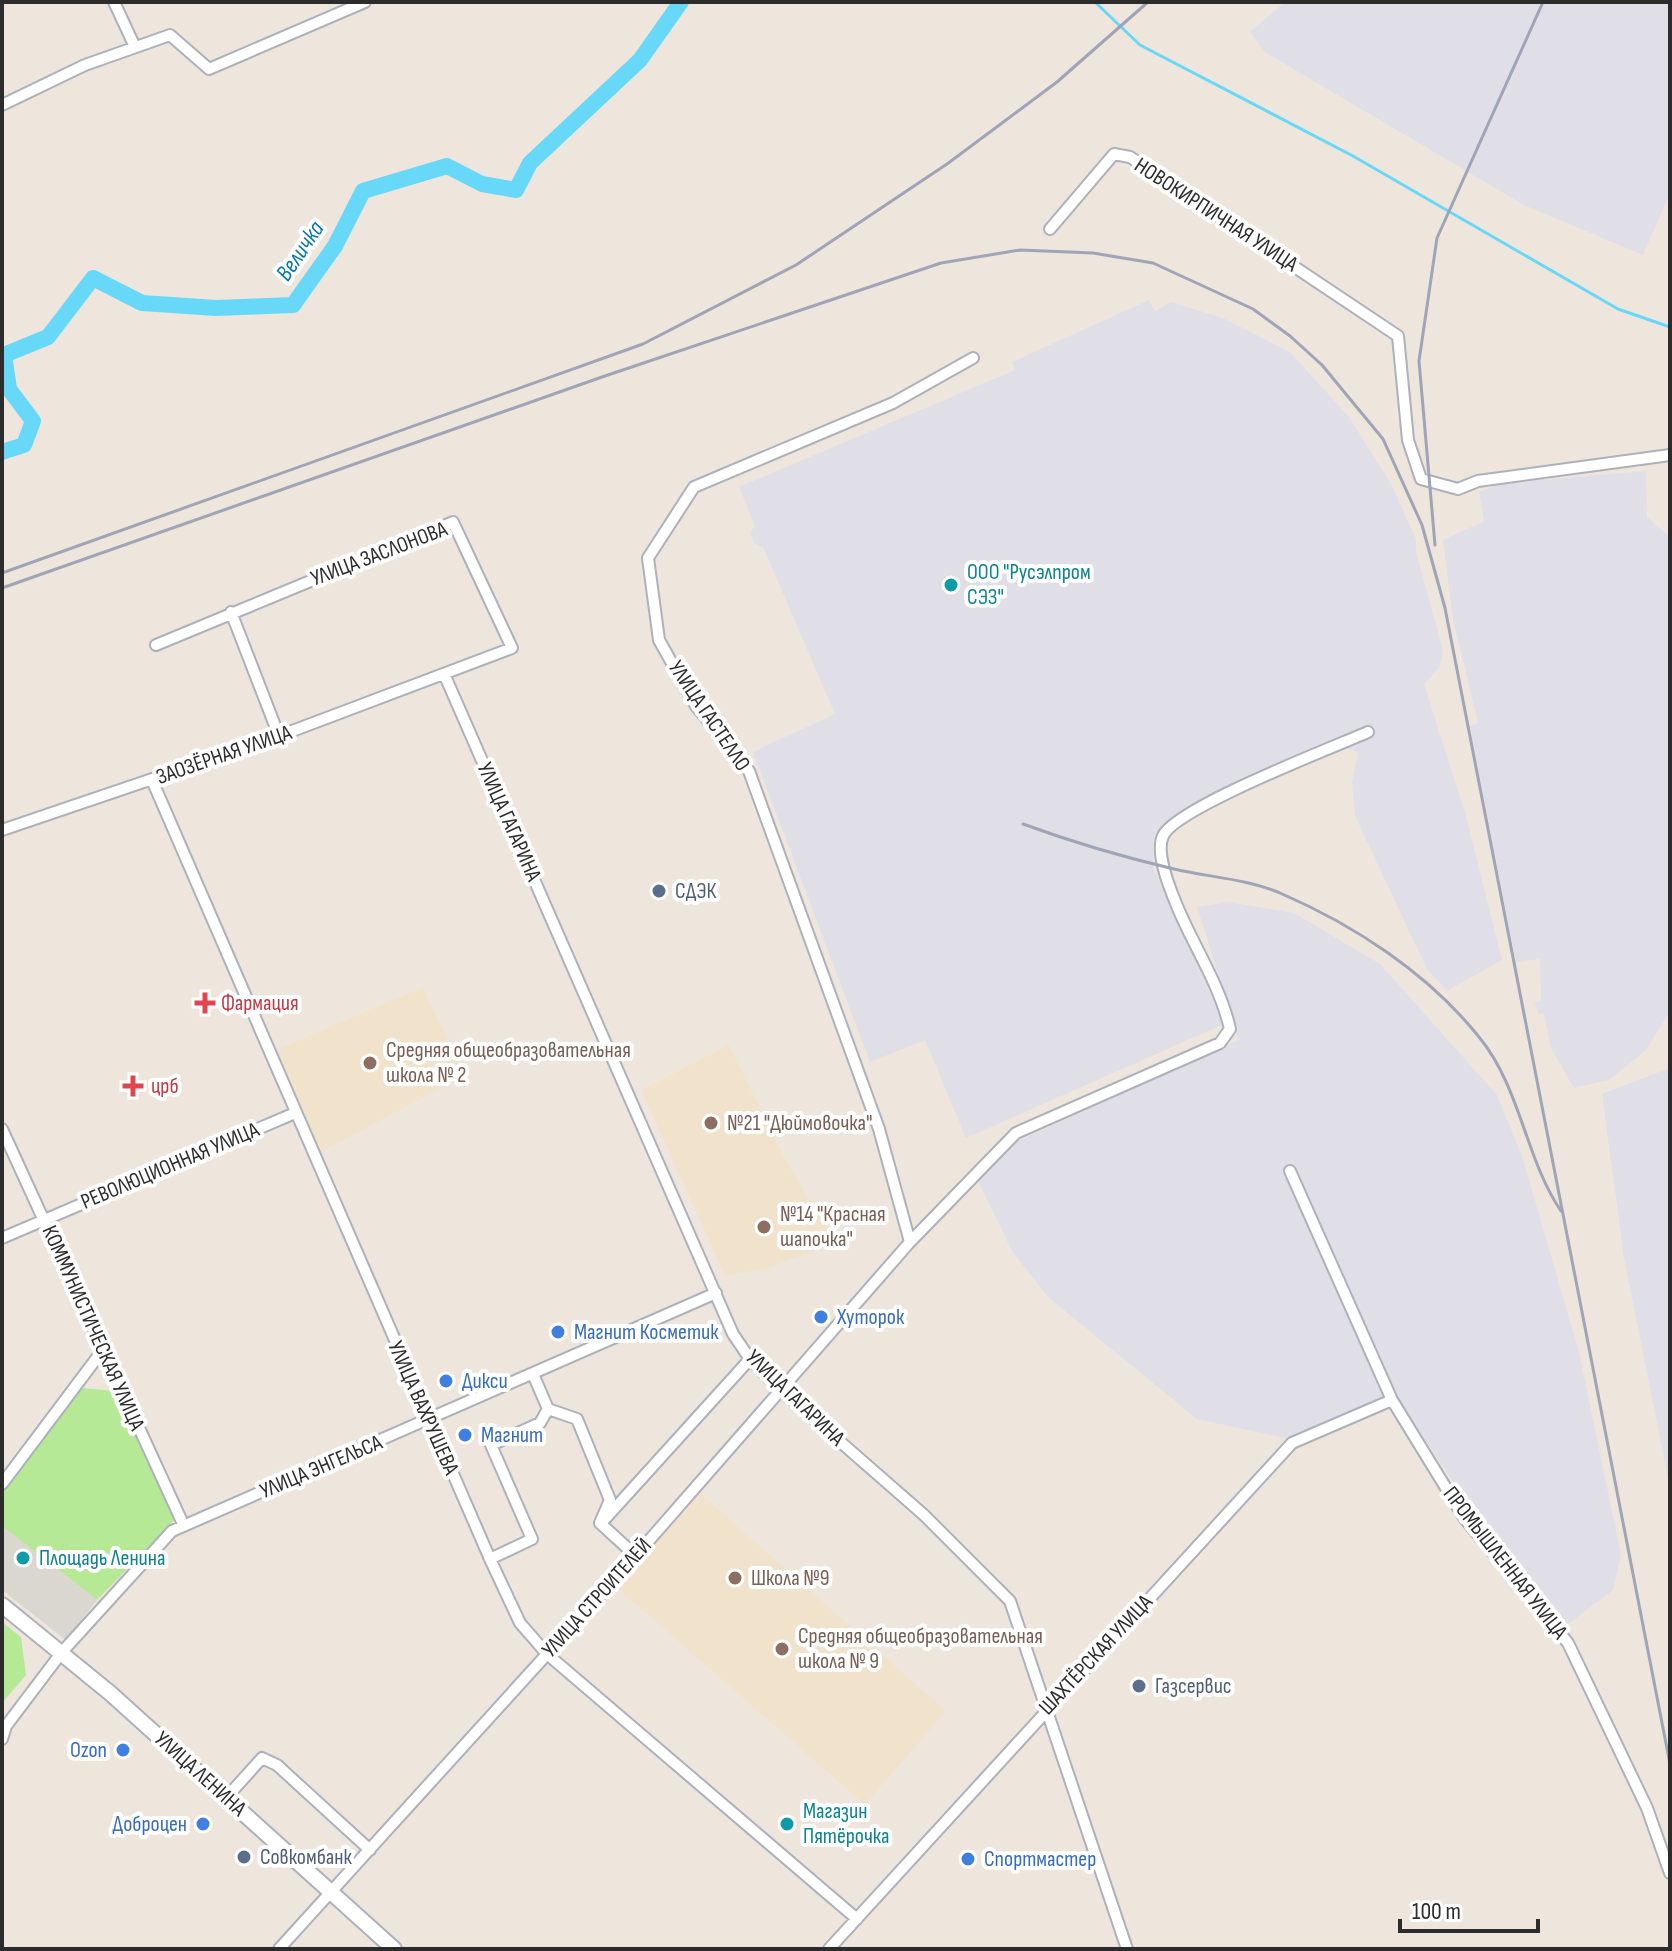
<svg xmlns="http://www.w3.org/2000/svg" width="1672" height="1951" viewBox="0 0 1672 1951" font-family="'Sofia Sans Condensed',sans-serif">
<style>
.industrial{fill:#e0dee7}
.education{fill:#f1e3cb}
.green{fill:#b5e995}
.plaza{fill:#dad6d0}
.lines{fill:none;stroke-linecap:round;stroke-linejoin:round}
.stream{stroke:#68d8f8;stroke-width:3}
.river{stroke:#68d8f8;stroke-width:16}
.street-casing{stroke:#adb1bc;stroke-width:14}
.secondary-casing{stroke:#adb1bc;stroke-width:18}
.street{stroke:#fff;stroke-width:10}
.secondary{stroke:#fff;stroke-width:14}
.rail{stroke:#9fa4b7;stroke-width:3}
.culture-dot{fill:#0f9aa8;stroke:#fff;stroke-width:3}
.service-dot{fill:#5c6f8a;stroke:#fff;stroke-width:3}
.health-dot{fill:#e0444e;stroke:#fff;stroke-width:3}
.education-dot{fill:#8d6e63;stroke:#fff;stroke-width:3}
.shop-dot{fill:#3f7fe0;stroke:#fff;stroke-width:3}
.labels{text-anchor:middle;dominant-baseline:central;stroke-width:8;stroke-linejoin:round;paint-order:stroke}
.street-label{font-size:22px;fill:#2c2c2c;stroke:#fff}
.culture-label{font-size:22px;fill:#0d838f;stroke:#fff;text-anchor:start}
.service-label{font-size:22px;fill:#4e5e75;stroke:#fff;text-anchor:start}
.health-label{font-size:22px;fill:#be3a42;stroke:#fff;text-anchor:start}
.education-label{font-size:22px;fill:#785e54;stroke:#fff;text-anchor:start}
.shop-label{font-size:22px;fill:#366cbe;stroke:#fff;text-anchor:start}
.water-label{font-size:24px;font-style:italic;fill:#0377a8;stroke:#fff}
</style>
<rect width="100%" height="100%" fill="#eee6dd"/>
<!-- industrial -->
<path class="industrial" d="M1285,2H1670V193L1643,255L1524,205L1266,53L1250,32Z
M1149,300L1155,311L1171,302L1223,318L1290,352L1349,417L1391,484L1416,539V552L1443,650L1439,668L1424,684L1466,816L1502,960L1447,991L1427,969L1355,816L1352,782L1358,753L1333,742L1235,783L1160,829L1153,840V868L1224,1024L966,1138L925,1040L870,1062L753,752L835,714L763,547L754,543L750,533L755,526L739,487L1015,370L1012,362Z
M1646,471L1647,517L1670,537V1011L1646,1050L1609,1080L1574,1088L1551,1048L1544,1013L1538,1014L1535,1002L1541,1000L1540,959L1516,962L1470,726L1478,723L1453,619L1443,540L1484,521L1479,492L1505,483Z
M1229,902L1294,913L1380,964L1497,1095L1522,1156L1579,1352L1621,1555L1613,1590L1568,1624L1485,1530L1395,1394L1290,1439L1197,1419L1048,1297L1012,1251L978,1181L1017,1142L1239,1040L1197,907Z
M1670,1068V1488L1624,1258L1602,1094Z"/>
<!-- education -->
<path class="education" d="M423,987L464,1076L319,1153L276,1050Z
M729,1045L783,1155L839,1250L817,1249L768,1268L725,1276L641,1090Z
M701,1494L946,1711L865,1805L616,1587Z"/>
<!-- green -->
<path class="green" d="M81,1388L117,1391L174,1520L97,1600L2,1526V1490Z
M2,1622L21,1637L26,1675L2,1703Z"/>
<!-- plaza -->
<path class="plaza" d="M2,1526L97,1600L66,1640L2,1590Z"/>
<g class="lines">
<!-- stream -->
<path class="stream" d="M1095,2L1140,45L1353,156L1618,309L1670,327"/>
<!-- river -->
<path class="river" d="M2,452L24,445L33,421L9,389L4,355L48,337L93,278L142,303L216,308L293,305L335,246L363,191L447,166L482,184L516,190L530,163L640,60L681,2"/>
<!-- street casing -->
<g class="street-casing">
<path id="street" d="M114,2L135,47
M2,105L85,65L170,35L209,69L365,2
M1050,229L1114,154L1130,157L1398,336L1408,440L1421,479L1458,489L1478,481L1670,455
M231,612L279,736
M445,676L733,1334L750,1359L781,1390L924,1515L1010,1601L1127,1949
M152,780L490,1559L520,1623L547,1654L857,1919
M2,830L279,736L512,648L453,522L156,645
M2,1129L184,1526
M1290,1171L1392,1400L1465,1519L1568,1643L1647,1808L1670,1873
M2,1238L295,1113
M910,1242L879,1129L749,771L696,706L659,640L648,558L694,487L893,403L973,358
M533,1374L548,1409L577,1419L610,1500L600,1523L636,1556
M2,1484L102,1351
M605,1519L750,1359
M490,1559L532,1539L491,1445L540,1423L548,1409
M2,1739L6,1726L62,1652L172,1531L716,1293
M226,1798L262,1758L277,1765L370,1850
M279,1949L618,1576L910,1242L1016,1133L1220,1043L1230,1029C1220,985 1194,947 1177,906C1170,889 1155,853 1163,836C1175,808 1334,747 1368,732
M829,1949L1292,1443L1392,1400"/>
</g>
<!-- secondary casing -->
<g class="secondary-casing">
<path id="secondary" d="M2,1605L110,1693L394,1949"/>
</g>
<!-- street -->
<use href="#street" class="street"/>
<!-- secondary -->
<use href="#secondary" class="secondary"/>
<!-- rail -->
<path class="rail" d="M1435,545L1419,361L1437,238L1543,2
M2,573L643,344L796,265L947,164L1057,82L1148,2
M2,588L602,377L941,263L1020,250L1093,253L1153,263L1253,309L1290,336L1322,365L1383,439L1422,525L1445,608L1670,1764
M1023,824C1072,842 1123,857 1174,869C1208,877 1248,879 1280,893C1354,925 1428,973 1479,1037C1521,1088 1525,1158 1561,1211"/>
</g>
<!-- markers -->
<g class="culture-dot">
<circle cx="951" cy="585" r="8"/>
<circle cx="23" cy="1558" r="8"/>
<circle cx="787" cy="1824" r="8"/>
</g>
<g class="service-dot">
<circle cx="659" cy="891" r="8"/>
<circle cx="1139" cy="1686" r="8"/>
<circle cx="244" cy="1857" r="8"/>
</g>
<g class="health-dot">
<path d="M201 991h8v8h8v8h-8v8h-8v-8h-8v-8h8z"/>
<path d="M129 1074h8v8h8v8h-8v8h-8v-8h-8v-8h8z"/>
</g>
<g class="education-dot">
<circle cx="370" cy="1063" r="8"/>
<circle cx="711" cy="1123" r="8"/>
<circle cx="764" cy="1227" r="8"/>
<circle cx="735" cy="1578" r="8"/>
<circle cx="782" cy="1649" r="8"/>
</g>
<g class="shop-dot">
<circle cx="821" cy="1317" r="8"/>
<circle cx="558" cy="1332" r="8"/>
<circle cx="446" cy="1381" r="8"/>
<circle cx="465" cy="1435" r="8"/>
<circle cx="123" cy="1750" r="8"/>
<circle cx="203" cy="1824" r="8"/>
<circle cx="968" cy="1859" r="8"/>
</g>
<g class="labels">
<!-- street labels -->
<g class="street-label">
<text transform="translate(1216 215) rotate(33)">НОВОКИРПИЧНАЯ УЛИЦА</text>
<text transform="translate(379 554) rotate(-21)">УЛИЦА ЗАСЛОНОВА</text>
<text transform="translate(709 716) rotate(56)">УЛИЦА ГАСТЕЛЛО</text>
<text transform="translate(224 755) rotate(-19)">ЗАОЗЁРНАЯ УЛИЦА</text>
<text transform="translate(509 822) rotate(66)">УЛИЦА ГАГАРИНА</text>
<text transform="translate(170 1166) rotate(-23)">РЕВОЛЮЦИОННАЯ УЛИЦА</text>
<text transform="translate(93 1328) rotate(66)">КОММУНИСТИЧЕСКАЯ УЛИЦА</text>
<text transform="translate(795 1398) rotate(44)">УЛИЦА ГАГАРИНА</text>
<text transform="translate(423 1408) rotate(66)">УЛИЦА ВАХРУШЕВА</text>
<text transform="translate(321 1467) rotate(-23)">УЛИЦА ЭНГЕЛЬСА</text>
<text transform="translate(1505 1563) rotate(52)">ПРОМЫШЛЕННАЯ УЛИЦА</text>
<text transform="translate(597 1598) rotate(-48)">УЛИЦА СТРОИТЕЛЕЙ</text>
<text transform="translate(1096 1655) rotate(-47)">ШАХТЁРСКАЯ УЛИЦА</text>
<text transform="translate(200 1774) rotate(42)">УЛИЦА ЛЕНИНА</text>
</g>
<!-- culture labels -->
<g class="culture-label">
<text x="967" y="572">ООО "Русэлпром<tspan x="967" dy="25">СЭЗ"</tspan></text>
<text x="39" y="1558">Площадь Ленина</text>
<text x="803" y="1811">Магазин<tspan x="803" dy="25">Пятёрочка</tspan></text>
</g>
<!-- service labels -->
<g class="service-label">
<text x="675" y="891">СДЭК</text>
<text x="1155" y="1686">Газсервис</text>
<text x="260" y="1857">Совкомбанк</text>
</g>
<!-- health labels -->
<g class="health-label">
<text x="221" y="1003">Фармация</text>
<text x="151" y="1086">црб</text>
</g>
<!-- education labels -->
<g class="education-label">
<text x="386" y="1050">Средняя общеобразовательная<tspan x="386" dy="25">школа № 2</tspan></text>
<text x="727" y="1123">№21 "Дюймовочка"</text>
<text x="780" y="1214">№14 "Красная<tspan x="780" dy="25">шапочка"</tspan></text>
<text x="751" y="1578">Школа №9</text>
<text x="798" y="1636">Средняя общеобразовательная<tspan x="798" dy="25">школа № 9</tspan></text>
</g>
<!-- shop labels -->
<g class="shop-label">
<text x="837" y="1317">Хуторок</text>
<text x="574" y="1332">Магнит Косметик</text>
<text x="462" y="1381">Дикси</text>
<text x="481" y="1435">Магнит</text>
<text x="107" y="1750" text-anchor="end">Ozon</text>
<text x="187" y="1824" text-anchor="end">Доброцен</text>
<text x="984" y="1859">Спортмастер</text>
</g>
<!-- water labels -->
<g class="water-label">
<text transform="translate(300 251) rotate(-56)">Величка</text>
</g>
</g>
<!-- border -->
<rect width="1672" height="1951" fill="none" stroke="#2c2c2c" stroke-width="8"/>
<!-- scale -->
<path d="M1400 1919v12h138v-12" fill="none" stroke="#2c2c2c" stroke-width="4"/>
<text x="1412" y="1919" font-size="24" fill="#2c2c2c" stroke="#ffffff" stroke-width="6" paint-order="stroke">100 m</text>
</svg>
